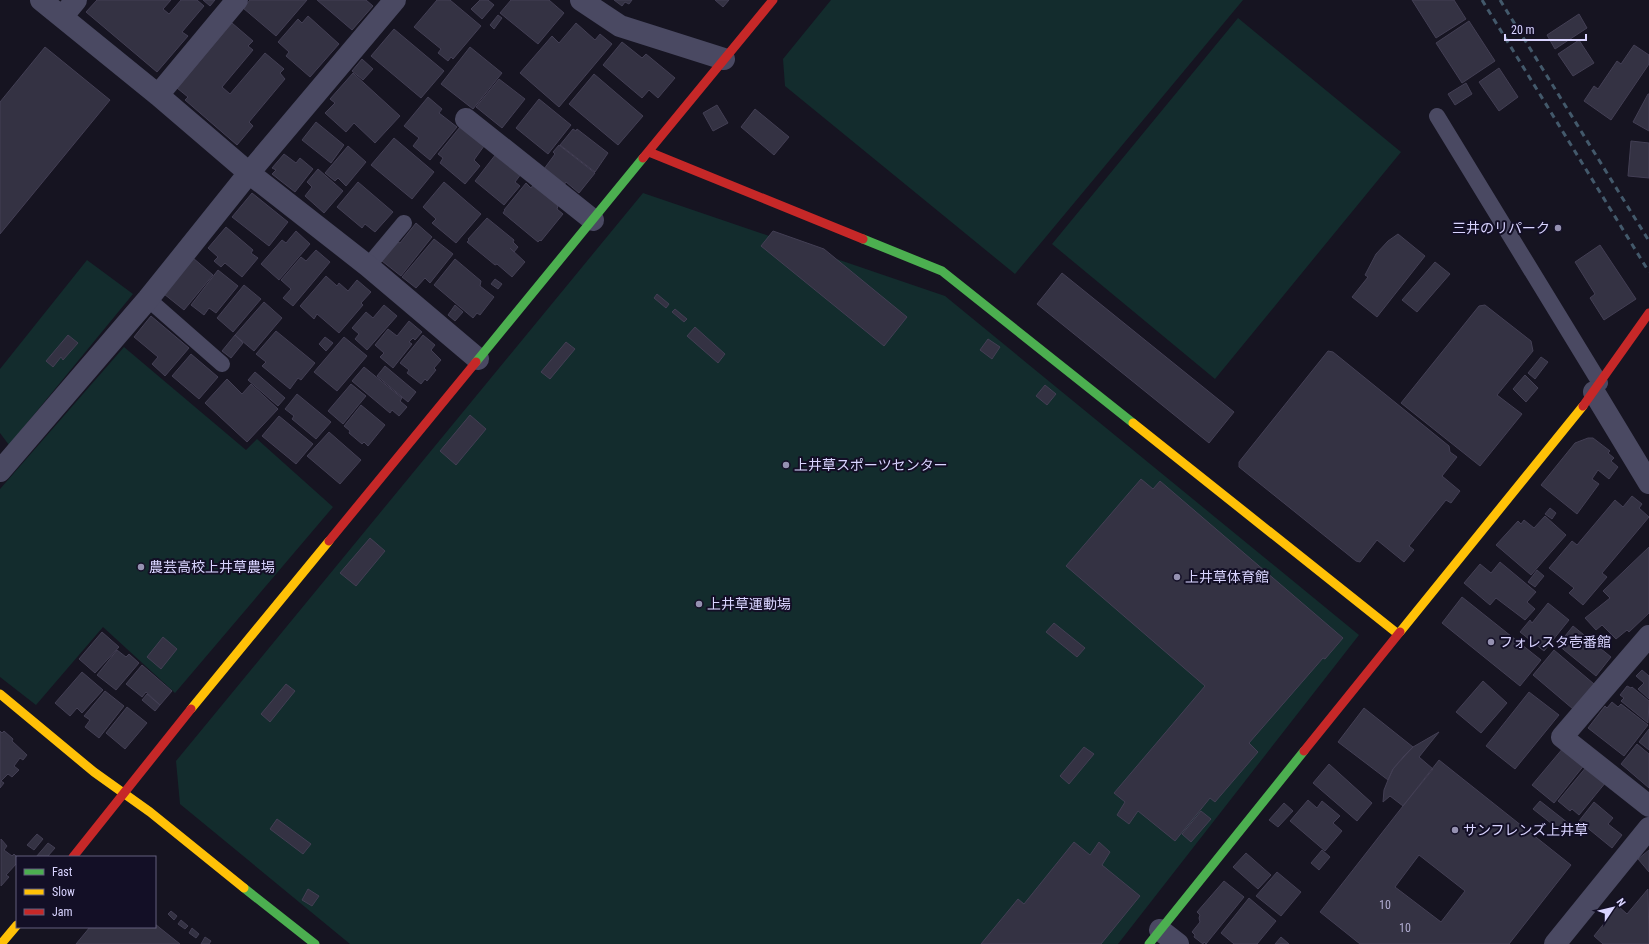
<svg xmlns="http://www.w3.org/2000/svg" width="1649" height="944" viewBox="0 0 1649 944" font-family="'Roboto Condensed','Noto Sans JP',sans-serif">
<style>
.green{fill:#132c2d}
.building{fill:#343243;stroke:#433f54;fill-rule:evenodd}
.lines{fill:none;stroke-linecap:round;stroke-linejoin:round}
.lane{stroke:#4a4962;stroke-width:16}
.street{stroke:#4a4962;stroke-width:22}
.fast{stroke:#4caf50;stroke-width:9}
.slow{stroke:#ffc107;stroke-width:9}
.jam{stroke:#c62828;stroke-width:9}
.rail{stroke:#43596b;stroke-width:3;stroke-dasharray:6 5;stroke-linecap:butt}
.poi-dot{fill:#9591b1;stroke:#130f26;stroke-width:1.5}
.labels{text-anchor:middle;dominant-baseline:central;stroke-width:4;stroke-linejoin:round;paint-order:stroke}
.number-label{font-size:12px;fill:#b0acd0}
.poi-label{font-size:14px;fill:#d9d4ff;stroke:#130f26;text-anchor:start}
</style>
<rect width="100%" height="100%" fill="#161421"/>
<!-- green -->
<path class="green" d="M831,0H1243L1015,274L785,86L783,59Z
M1238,18L1401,152L1215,379L1052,244Z
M643,193L945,296L1359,635L1118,944H350L180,804L176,761Z
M87,260L133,294L9,445L0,433V369Z
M124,347L246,450L257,439L333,507L175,693L103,627L36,705L0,677V489Z"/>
<!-- building -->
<path class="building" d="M97,0H171L163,9L169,14L181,0H197L204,6L182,32L188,36L157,72L86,12Z
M203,0H215L210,6Z
M250,0H307L276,36L243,8Z
M317,0H366L373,6L352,30Z
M437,0H450L481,26L453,59L451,57L448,61L438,53L441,49L414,27Z
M480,0H488L494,5L482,19L471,9Z
M511,0H549L564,13L538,44L500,13Z
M614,0H632L629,4L625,2L622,6Z
M715,0H729L723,7Z
M1412,0H1454L1466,19L1436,38Z
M1579,14L1587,28L1555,49L1547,35Z
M498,15L502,18L494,29L490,25Z
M308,16L339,44L310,77L286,56L289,52L278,42L298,19L302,23Z
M1469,21L1495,61L1462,83L1436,43Z
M232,23L253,41L248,46L253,50L222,87L230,94L265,53L284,69L280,73L285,79L249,122L253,126L237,145L185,100L188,97L177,88Z
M576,23L595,40L600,34L612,44L559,107L520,73L552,36L559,43Z
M394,29L444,71L421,98L371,56Z
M1579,40L1594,63L1573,76L1558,54Z
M622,42L642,58L646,54L675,78L658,98L649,90L642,98L603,65Z
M1634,45L1649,55V64L1611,120L1584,101L1594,86L1598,89L1617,61L1621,64Z
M45,47L110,100L0,234V102Z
M470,47L502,73L473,109L441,84Z
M362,59L373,69L363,80L352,71Z
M1499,68L1518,97L1499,111L1479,82Z
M353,73L400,116L375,143L354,123L346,132L325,113L335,103L330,99Z
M594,74L643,116L618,145L569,104Z
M499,79L525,99L502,128L476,107Z
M1466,83L1472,94L1455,105L1448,94Z
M1648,94H1649V131L1633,122Z
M428,97L442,109L439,113L457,127L430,160L413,146L419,138L404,126Z
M539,99L571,125L548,154L516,128Z
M717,105L728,123L713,131L703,113Z
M755,109L789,137L774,155L741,127Z
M316,122L344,145L331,163L302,140Z
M460,127L484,146L474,160L480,166L465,184L440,163L443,158L438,154Z
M573,129L576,131L577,129L608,153L595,172L560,145Z
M394,138L434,172L412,199L371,165Z
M1631,141L1649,143V178L1628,176Z
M559,145L595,173L579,193L566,182L564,185L544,169L555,154L553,152Z
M348,146L366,162L346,186L338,178L335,181L325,173Z
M284,154L296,163L300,158L313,169L295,192L272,174L276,170L272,168Z
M496,154L521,174L515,182L520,186L504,205L475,181Z
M318,169L343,191L324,213L305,196L312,187L307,182Z
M358,182L393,212L375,232L365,224L362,228L337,207Z
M444,182L481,214L456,243L432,223L436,219L423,207Z
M526,183L531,188L533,185L558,206L557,209L563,214L541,241L540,240L538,242L503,213L505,210H504Z
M252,193L288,222L269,246L232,217Z
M487,218L514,240L513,242L518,247L514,252L510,248L525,262L512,277L497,264L495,265L467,242L469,240L468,239Z
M416,223L432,237L401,276L382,261L398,242L400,243Z
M226,227L253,250L251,253L258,258L242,277L225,263L221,267L214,261L218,257L208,248Z
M296,231L310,244L279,280L261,264L282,240L286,243Z
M773,231L824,249L907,317L884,346L761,246Z
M1398,234L1425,256L1377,317L1352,297L1368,277L1365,275L1376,254L1388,241Z
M434,239L453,254L430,283L425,278L416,288L402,277Z
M1600,245L1636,299L1604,320L1590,298L1595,294L1575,262Z
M316,250L330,262L293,306L283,298L291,289L281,280L301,257L306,261Z
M193,258L213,275L184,310L164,294Z
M455,259L481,281L480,286L494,297L480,315L477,313L473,318L434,285Z
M1435,262L1450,274L1417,312L1402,300Z
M218,270L238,286L216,313L209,308L204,315L191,305Z
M1062,273L1234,412L1209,443L1037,304Z
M326,276L337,286L339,283L348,291L357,280L371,292L361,303L363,305L339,333L317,314L314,319L300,306Z
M495,279L502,284L498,289L491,284Z
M244,285L261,299L233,332L217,318Z
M657,294L669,304L666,308L654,298Z
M264,302L282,318L254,351L235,335Z
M384,305L397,316L367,350L355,339L359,334L352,328L366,312L373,318Z
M455,305L463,312L455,321L448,315Z
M1485,305L1531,341L1533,351L1497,395L1522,414L1480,466L1401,403L1479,306Z
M675,309L687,319L684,322L672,312Z
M151,316L189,348L165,376L152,364L158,357L134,337Z
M409,321L422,332L415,340L413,338L409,342L412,344L393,368L380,357L384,353L375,345L388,329L397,336Z
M695,327L725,354L718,363L687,336Z
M276,331L315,363L301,380L298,378L290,389L262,366L266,362L256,354Z
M68,335L78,343L63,360L61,357L53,367L46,361Z
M235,335L243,343L231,358L222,351Z
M423,335L435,345L431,350L441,360L434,368L436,370L427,381L425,379L421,384L407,373L409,370L400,363Z
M325,337L333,343L326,351L319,344Z
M344,337L367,356L337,391L314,372Z
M988,339L1000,347L992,359L980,350Z
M566,342L575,349L550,379L541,372Z
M1328,351L1333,352L1449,446L1450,452L1457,457L1442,476L1460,491L1451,503L1446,500L1409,546L1414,550L1404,562L1377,540L1360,562L1356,561L1239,467V462Z
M191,354L218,377L199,399L172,376Z
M1541,357L1548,362L1535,379L1528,373Z
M385,366L416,392L408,402L377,376Z
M364,367L402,398L400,401L407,407L399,416L392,410L390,413L352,381Z
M255,372L285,398L278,406L248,380Z
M1525,375L1538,388L1526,402L1513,389Z
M227,379L242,394L251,384L278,409L247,442L205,403Z
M351,384L366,396L343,424L328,411Z
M1045,385L1056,394L1047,405L1036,396Z
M297,394L331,422L316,439L292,419L294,416L285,409Z
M361,405L385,425L368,446L364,442L362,444L349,433L350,431L344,426Z
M470,415L486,429L456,465L440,451Z
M279,416L313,444L296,464L262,436Z
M329,432L361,460L340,484L307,456Z
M1588,438H1593L1610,451L1608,453L1614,458L1611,461L1618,467L1609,479L1598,470L1592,479L1599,484L1577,514L1541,485L1575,443Z
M1141,479L1153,489L1160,481L1343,638L1325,659L1323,658L1249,743L1258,752L1215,802L1210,798L1175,841L1138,811L1129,824L1117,815L1125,802L1114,793L1205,686L1066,566Z
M1632,496L1642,504L1639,508L1649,517L1602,573L1607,577L1583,605L1569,593L1574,588L1549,568L1572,541L1577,545L1615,500L1623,507Z
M1550,508L1556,513L1552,519L1545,514Z
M1545,516L1566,535L1531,575L1496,545L1518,521L1521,524L1524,520L1534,528Z
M370,538L385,551L356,586L340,573Z
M1649,547V613L1629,632L1627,630L1616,639L1602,625L1596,630L1585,618L1610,598L1603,591Z
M1500,562L1536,592L1527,602L1535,609L1525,620L1496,598L1490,605L1464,583L1480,564L1491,573Z
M1537,570L1544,576L1535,587L1528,582Z
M1462,597L1541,660L1520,686L1442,623Z
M1548,603L1569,620L1544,651L1520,632L1530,620L1532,623Z
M1054,623L1085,648L1077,657L1046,632Z
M1573,626L1611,657L1596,676L1558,645Z
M102,632L119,647L95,673L79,659Z
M163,637L177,649L161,669L147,657Z
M117,650L126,657L129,654L139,663L116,690L97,675Z
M1554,650L1594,684L1573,709L1533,675Z
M142,665L172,691L160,705L146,692L142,697L126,684Z
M1642,670L1649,676V699L1638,689L1644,683L1636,676Z
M82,672L103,690L82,713L77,708L70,716L55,703Z
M1483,681L1507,703L1481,733L1456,712Z
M286,684L295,691L270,722L261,714Z
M1627,686L1631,688L1632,687L1649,701L1648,723L1621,701L1624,698L1620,695Z
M105,691L124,706L99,738L85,727L90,720L84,716Z
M1529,692L1559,715L1515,769L1486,746Z
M147,694L160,705L155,711L142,700Z
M1612,702L1618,707L1621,704L1648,725L1624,756L1588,728L1605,706L1607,708Z
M127,707L147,723L125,749L106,733Z
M1364,708L1413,747L1393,769L1388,780L1338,742Z
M1649,729V750L1639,742Z
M0,731L2,733L4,731L13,739L12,741L27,755L23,760L20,758L14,766L19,770L12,777L8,774L1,781L4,783L0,788Z
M1439,732L1419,757L1433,769L1403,806L1390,796L1383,802L1384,790L1388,780L1393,769L1403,757L1413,747Z
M1637,744L1649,754V788L1621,764Z
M1084,747L1094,754L1069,784L1060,776Z
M1564,747L1585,764L1554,803L1532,785Z
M1439,760L1571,865L1509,944H1360L1320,912ZM1419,855L1465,891L1441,922L1395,887Z
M1329,764L1372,803L1357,821L1313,783Z
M1587,766L1606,782L1579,815L1572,809L1570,811L1558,801Z
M1308,800L1317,808L1322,801L1340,816L1333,823L1342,831L1325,851L1290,821Z
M1540,801L1568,823L1561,831L1533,809Z
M1594,802L1613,818L1608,824L1622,835L1612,848L1579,821Z
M1284,803L1293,811L1278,827L1269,820Z
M1201,811L1211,819L1191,842L1182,834Z
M277,819L311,844L303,854L270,829Z
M37,834L43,839L34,850L27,845Z
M1,839L7,846L4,850L12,856L14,854L17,857V863L6,875L9,877L1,886Z
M1074,842L1090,855L1099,842L1110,852L1102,865L1140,896L1101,944H981L1018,899L1024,904Z
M48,843L55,848L47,857H36Z
M1322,850L1330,857L1319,870L1311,863Z
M1649,850V872L1638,859Z
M1246,853L1271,875L1258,889L1233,867Z
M1277,872L1301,892L1281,916L1256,896Z
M1224,881L1244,897L1206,944L1204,942L1203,944L1194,937L1195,935L1192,932L1200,922L1199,918L1200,915L1197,912Z
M308,889L319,896L312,906L302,900Z
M1648,889L1649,944H1603L1594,936L1618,906L1627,914Z
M1249,898L1276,921L1257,944H1234L1221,933Z
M171,911L177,916L174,920L168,914Z
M181,920L188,926L185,929L178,924Z
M155,924L180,944H76L90,927H155Z
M192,928L199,934L196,938L189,933Z
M205,937L211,941L209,944H201Z
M1281,937L1289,944H1275Z"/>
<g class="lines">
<!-- lane -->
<path class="lane" d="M1437,116L1600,383
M368,266L404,223
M148,299L222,364"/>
<!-- street -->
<path class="street" d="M41,0L158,95L249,173L368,266L478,359
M581,0L620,26L724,59
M62,17L76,0
M158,95L237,0
M466,119L593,220
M1594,392L1649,483
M0,471L148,299L249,173L395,0
M1649,636L1562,737L1649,806
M1160,930L1178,944
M1555,944L1649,828"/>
<!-- fast -->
<path class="fast" d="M863,239L942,271L1133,423
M476,362L643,158
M244,888L315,944
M1149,944L1304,751"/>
<!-- slow -->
<path class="slow" d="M1133,423L1398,634
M1400,632L1583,406
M0,694L94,772L150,812L244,888
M191,709L329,541
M1,944L17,925"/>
<!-- jam -->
<path class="jam" d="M649,152L863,239
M643,158L773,0
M1583,406L1649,313
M329,541L476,362
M1304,751L1400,632
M73,857L191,709"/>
<!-- rail -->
<path class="rail" d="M1482,0L1649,272
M1500,0L1649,241"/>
</g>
<!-- markers -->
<g class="poi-dot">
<circle cx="1558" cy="228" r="4"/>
<circle cx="786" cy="465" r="4"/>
<circle cx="141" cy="567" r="4"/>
<circle cx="1177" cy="577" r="4"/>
<circle cx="699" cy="604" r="4"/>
<circle cx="1491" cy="642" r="4"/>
<circle cx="1455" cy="830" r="4"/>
</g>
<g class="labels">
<!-- number labels -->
<g class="number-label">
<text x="1385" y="905">10</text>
<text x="1405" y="928">10</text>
</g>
<!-- poi labels -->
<g class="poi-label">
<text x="1550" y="228" text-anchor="end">三井のリパーク</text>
<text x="794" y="465">上井草スポーツセンター</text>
<text x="149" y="567">農芸高校上井草農場</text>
<text x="1185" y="577">上井草体育館</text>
<text x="707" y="604">上井草運動場</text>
<text x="1499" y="642">フォレスタ壱番館</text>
<text x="1463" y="830">サンフレンズ上井草</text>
</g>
</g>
<!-- legend -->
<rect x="16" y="856" width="140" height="72" fill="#130f26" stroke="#625e7d"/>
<rect x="24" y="869" width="20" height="6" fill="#4caf50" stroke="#625e7d"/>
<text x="52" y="876" font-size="12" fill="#d9d4ff">Fast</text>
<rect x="24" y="889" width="20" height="6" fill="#ffc107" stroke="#625e7d"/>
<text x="52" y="896" font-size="12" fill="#d9d4ff">Slow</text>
<rect x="24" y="909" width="20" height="6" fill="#c62828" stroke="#625e7d"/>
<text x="52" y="916" font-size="12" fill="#d9d4ff">Jam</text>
<!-- north arrow -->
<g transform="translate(1613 908) rotate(55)" stroke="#130f26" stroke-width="3" paint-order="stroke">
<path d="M0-3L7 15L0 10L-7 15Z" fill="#d9d4ff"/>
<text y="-6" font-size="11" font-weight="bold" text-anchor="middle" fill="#d9d4ff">N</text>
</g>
<!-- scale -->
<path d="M1505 34v6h81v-6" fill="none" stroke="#d9d4ff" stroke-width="2"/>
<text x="1511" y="34" font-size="12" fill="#d9d4ff" stroke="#130f26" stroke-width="3" paint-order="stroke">20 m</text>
</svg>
